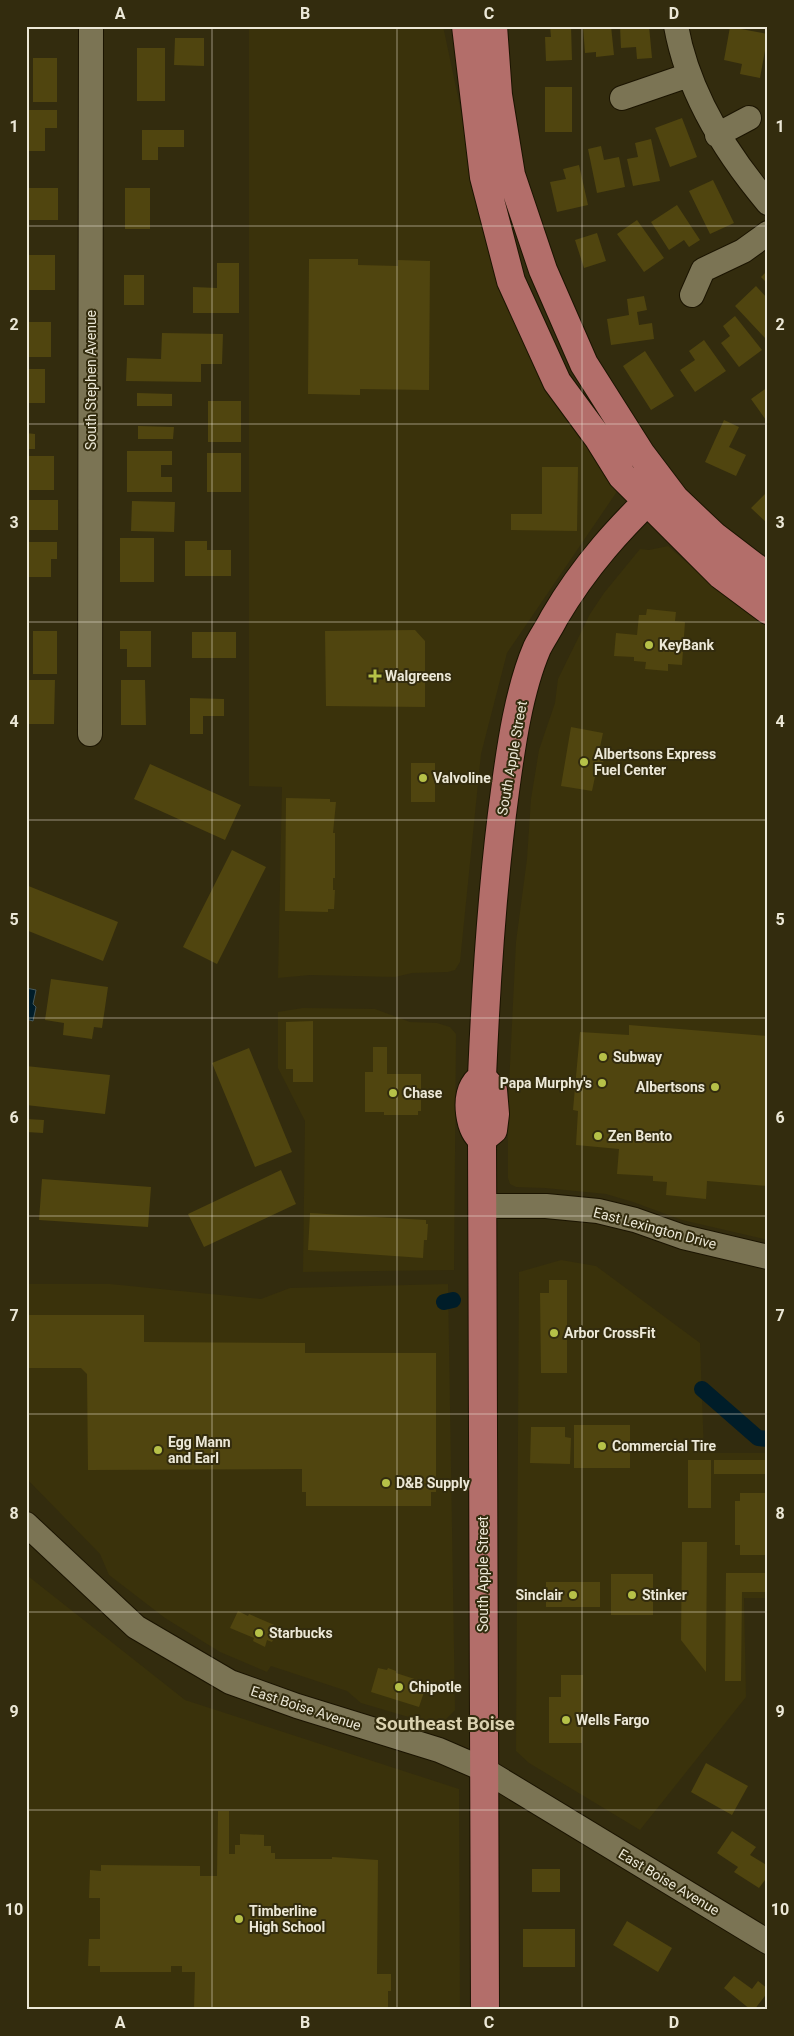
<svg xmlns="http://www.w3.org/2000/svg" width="794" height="2036" viewBox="0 0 794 2036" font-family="Roboto,sans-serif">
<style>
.built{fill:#3a320b}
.water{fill:#001d29;stroke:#475a5d}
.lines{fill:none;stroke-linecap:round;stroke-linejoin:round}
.canal{stroke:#001d29;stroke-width:16}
.building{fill:#50450f}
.minor-casing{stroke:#1b1400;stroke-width:26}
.major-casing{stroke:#1b1400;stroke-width:30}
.minor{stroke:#7b7454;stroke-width:24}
.major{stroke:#b36e6a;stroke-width:28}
.grid{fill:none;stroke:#ece8d7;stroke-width:1;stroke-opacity:0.55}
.poi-dot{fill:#b6c148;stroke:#332c0e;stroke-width:2}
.labels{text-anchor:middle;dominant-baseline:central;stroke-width:4;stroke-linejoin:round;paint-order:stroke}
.street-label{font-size:14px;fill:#ece8d7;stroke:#332c0e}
.poi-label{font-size:14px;font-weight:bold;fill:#ece8d7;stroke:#332c0e;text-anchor:start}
.district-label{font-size:19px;font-weight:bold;fill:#dad2b0;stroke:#332c0e}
.neatline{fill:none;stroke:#ece8d7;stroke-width:2}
.grid-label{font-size:16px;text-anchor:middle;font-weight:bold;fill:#ece8d7}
</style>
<rect width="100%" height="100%" fill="#332c0e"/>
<!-- built -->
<path class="built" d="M249,26H443L487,234L618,490L507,653L481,754L460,962L455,970L448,972L412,973L395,977L310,975L278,978L282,787L249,786Z
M668,546L709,582L768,628V1240L682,1220L633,1202L606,1194L545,1188L516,1187L510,1184L508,1178V1106L516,942L527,859L531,799L539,750L555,703L558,679L590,614L604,593L640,549L649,550Z
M303,1008L375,1009L410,1022L437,1023L450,1027L456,1034L454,1270L303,1272L305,1121L278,1068V1012Z
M561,1260L596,1266L700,1343L704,1453H768V1598H744L746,1697L640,1830L529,1763L516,1751L519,1272Z
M26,1284H110L261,1299L290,1288L448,1284L455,1710L439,1726L361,1703L347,1691L271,1666L267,1672L220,1652L165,1618L109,1575L100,1554L26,1478Z
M28,1576L185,1700L459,1789L460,2010H26V1578Z"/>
<!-- water -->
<path class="water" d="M26,988L36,990L33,1004L36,1007L33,1021L26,1019Z"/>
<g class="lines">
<!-- canal -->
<path class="canal" d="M444,1302L453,1300
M702,1389L758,1438L768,1439"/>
</g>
<!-- building -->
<path class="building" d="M550,26H571L572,60L546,61L545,37H551Z
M583,26H611L614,55L596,57V52L585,53Z
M620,26H649L652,58L637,59L636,47L621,48Z
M730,27L768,34L760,78L740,74L742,64L724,60Z
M175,38H204V66L174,65Z
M137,48H165V101H137Z
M33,58H57V102H33Z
M545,87H572V132H545Z
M26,110H57V128H45V151H26Z
M682,118L697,157L670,167L655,128Z
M142,130H184V147H158V160H142Z
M651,139L660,181L633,186L627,159L638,157L635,143Z
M601,146L604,160L619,157L625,187L597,193L588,149Z
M579,165L588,205L557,212L550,182L566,179L563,169Z
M713,180L734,223L710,234L689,191Z
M26,188H58V220H26Z
M125,188H150V229H125Z
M677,205L700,240L689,247L684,240L669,250L651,222Z
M637,220L664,258L644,272L617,234Z
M597,233L606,261L584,268L575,240Z
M26,255H55V290H26Z
M309,259H358V265L398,266V260L430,261L429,390L360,389V395L308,394Z
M217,263H239V313H193V287L217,288Z
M768,270V284L761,277Z
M124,275H144V305H124Z
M756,286L768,299V335L765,338L735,306Z
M644,296L647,310L637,312L639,325L652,323L654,339L611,345L607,319L629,315L627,299Z
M735,316L762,350L739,367L721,343L730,336L723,326Z
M26,322H51V357H26Z
M162,333L223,334L222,364H201V382L126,381L127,358L161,359Z
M704,340L726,371L695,392L680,370L695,360L689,351Z
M645,351L674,396L651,410L623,366Z
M26,369H45V403H26Z
M768,387V423L751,399Z
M137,393L172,394V406H137Z
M208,401H241V442H208Z
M724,420L739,427L729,447L746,455L736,476L705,462Z
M138,426L174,427L173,439H138Z
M26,433L35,434V449H26Z
M127,451H172V465H161V477H172V492H127Z
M207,453H241V492H207Z
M26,456H54V490H26Z
M542,467H578L577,531L511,530V514H542Z
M768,491V524L751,508Z
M26,500H58V530H26Z
M132,501L175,502L174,532L131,531Z
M120,538H154V582H120Z
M185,541H207V550H231V576H185Z
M26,542H57V559H51V577H26Z
M647,609L676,612L675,621L685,622L682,665L668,664V671L645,669L646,662L634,661V657L614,656L616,633L637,635L639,615H646Z
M415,630L425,641V707L326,706L325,631Z
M33,631H57V674H33Z
M120,631H151V667H127V649H120Z
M192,632H236V658H192Z
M29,680H55L54,724H29Z
M121,680H145L146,725H121Z
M190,698L224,699V716H203V734H190Z
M571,727L603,733L599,752L605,753L601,773L596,772L592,791L561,786Z
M411,763H435V802H411Z
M150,764L241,805L225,840L134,799Z
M286,798L330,799V802H336L333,833H335V878H333V890H335L334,909H328V912L285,911Z
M232,850L266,867L217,964L183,947Z
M26,885L118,922L103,961L26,930Z
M51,979L108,987L102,1028L94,1027L92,1039L63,1035L64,1023L45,1020Z
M313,1021V1082H293V1069H286V1022Z
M629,1025L768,1036V1186L707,1181L706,1199L666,1195L667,1182L653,1181V1176L617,1174L619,1149L576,1145L578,1111L573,1110L580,1032L629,1035Z
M373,1047H387V1074H421V1111H418V1115H384V1112H365V1072H373Z
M249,1048L292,1152L255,1167L212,1063Z
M26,1066L110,1075L105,1114L26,1105Z
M26,1119L44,1120L43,1133L26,1132Z
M281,1170L296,1204L204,1247L188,1214Z
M42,1179L151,1187L148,1227L39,1220Z
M310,1213L426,1220V1224H428L427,1240H424L423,1258L308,1250Z
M549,1280H567V1373H541L540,1293H549Z
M26,1315H144V1342L305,1343V1353H436V1492H431V1506H306V1492H302V1469L88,1470L87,1374L81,1368H26Z
M574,1425H630V1468H574Z
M531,1427H565V1437L571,1438L570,1464L530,1463Z
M688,1460H711V1508H688Z
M714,1460H768V1474H714Z
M740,1493H768V1555H740V1545H735V1501H740Z
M682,1542H707L706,1672L681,1640Z
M726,1573H768V1592H742L741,1681H725Z
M611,1574H653V1615H611Z
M546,1582H600V1607H546Z
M238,1611L248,1616L249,1614L279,1627L272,1642L267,1640L265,1647L253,1641L254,1638L230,1628Z
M378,1668L387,1670L388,1668L396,1671V1673L427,1683L419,1707L371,1692Z
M561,1675H583L582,1743H549V1697H561Z
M706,1763L748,1786L732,1815L691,1792Z
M218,1811H229V1854H235V1845H240V1834L264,1835V1846H271V1853H275V1859H332V1857L378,1860L377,1974H391V1991H388V2010H194L195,1972H182V1966H171V1972H100V1966H88L89,1939H100V1898H89L90,1870L101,1871V1865L200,1866V1876H217Z
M732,1831L756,1847L750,1855L768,1866V1876L759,1888L734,1872L738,1867L717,1853Z
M532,1869H560V1892H532Z
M627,1921L672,1948L658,1972L613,1945Z
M523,1929H575V1967H523Z
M734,1976L752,1989L758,1981L768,1989V1992L754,2010H751L724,1988Z"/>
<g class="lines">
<!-- minor casing -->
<g class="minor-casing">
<path id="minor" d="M676,26C688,93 725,152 768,203
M622,98L689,75
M717,135L749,118
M692,295L703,270L743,251L768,233
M90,734L91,26
M482,1206H546L598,1211L635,1220L683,1237L768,1257
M26,1524L136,1627L230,1682L297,1706L439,1750L483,1769L768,1942"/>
</g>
<!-- major casing -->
<g class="major-casing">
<path id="major" d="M466,26L484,177L511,281L557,382L599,439L622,476L721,575L768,610
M493,26L498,95L511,175L543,270L584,364L641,454L675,499L714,536L768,577
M482,1077C479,1080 476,1082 474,1086C466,1100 469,1129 482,1139L485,2010
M482,1139L493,1130L495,1114L493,1090L482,1077C486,982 492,886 505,791C511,746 519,690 537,648C542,638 549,628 554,618C585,565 620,527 664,485"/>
</g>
<!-- minor -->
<use href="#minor" class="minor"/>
<!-- major -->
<use href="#major" class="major"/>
</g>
<!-- grid -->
<path class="grid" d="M212,26V2010M397,26V2010M582,26V2010M26,226H768M26,424H768M26,622H768M26,820H768M26,1018H768M26,1216H768M26,1414H768M26,1612H768M26,1810H768"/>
<!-- markers -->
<g class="poi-dot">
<circle cx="649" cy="645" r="5"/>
<path d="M372.5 668.5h5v5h5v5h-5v5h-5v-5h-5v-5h5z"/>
<circle cx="584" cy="762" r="5"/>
<circle cx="423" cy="778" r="5"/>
<circle cx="603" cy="1057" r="5"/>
<circle cx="602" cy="1083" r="5"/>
<circle cx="715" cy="1087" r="5"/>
<circle cx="393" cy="1093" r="5"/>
<circle cx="598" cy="1136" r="5"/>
<circle cx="554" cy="1333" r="5"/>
<circle cx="602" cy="1446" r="5"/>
<circle cx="158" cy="1450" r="5"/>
<circle cx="386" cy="1483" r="5"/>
<circle cx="573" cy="1595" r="5"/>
<circle cx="632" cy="1595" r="5"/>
<circle cx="259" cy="1633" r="5"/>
<circle cx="399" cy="1687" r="5"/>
<circle cx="566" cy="1720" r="5"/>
<circle cx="239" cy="1919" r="5"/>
</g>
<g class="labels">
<!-- street labels -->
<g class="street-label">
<text transform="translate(91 380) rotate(-90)">South Stephen Avenue</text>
<text transform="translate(512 758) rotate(-80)">South Apple Street</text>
<text transform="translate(655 1228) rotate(15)">East Lexington Drive</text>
<text transform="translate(483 1574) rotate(-90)">South Apple Street</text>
<text transform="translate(306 1708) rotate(18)">East Boise Avenue</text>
<text transform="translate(669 1882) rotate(31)">East Boise Avenue</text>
</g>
<!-- poi labels -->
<g class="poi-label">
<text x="659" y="645">KeyBank</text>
<text x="385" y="676">Walgreens</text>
<text x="594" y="754">Albertsons Express<tspan x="594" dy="16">Fuel Center</tspan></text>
<text x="433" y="778">Valvoline</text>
<text x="613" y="1057">Subway</text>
<text x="592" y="1083" text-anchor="end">Papa Murphy's</text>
<text x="705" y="1087" text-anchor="end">Albertsons</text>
<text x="403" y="1093">Chase</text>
<text x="608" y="1136">Zen Bento</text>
<text x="564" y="1333">Arbor CrossFit</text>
<text x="168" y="1442">Egg Mann<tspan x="168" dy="16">and Earl</tspan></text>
<text x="612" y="1446">Commercial Tire</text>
<text x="396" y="1483">D&amp;B Supply</text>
<text x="563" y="1595" text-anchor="end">Sinclair</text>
<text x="642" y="1595">Stinker</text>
<text x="269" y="1633">Starbucks</text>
<text x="409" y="1687">Chipotle</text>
<text x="576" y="1720">Wells Fargo</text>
<text x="249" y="1911">Timberline<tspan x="249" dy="16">High School</tspan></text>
</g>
<!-- district labels -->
<g class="district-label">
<text x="445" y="1723">Southeast Boise</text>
</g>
</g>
<!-- border -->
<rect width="794" height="2036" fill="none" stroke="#332c0e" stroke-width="55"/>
<rect x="28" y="28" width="738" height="1980" class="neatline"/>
<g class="grid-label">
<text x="120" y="19">A</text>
<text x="305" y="19">B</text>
<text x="489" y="19">C</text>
<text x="674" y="19">D</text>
<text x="14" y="132">1</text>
<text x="780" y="132">1</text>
<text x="14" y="330">2</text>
<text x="780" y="330">2</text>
<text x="14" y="528">3</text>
<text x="780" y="528">3</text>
<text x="14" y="727">4</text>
<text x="780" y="727">4</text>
<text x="14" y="925">5</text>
<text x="780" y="925">5</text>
<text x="14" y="1123">6</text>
<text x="780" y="1123">6</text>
<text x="14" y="1321">7</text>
<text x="780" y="1321">7</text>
<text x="14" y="1519">8</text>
<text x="780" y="1519">8</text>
<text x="14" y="1717">9</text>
<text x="780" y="1717">9</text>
<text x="14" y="1915">10</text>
<text x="780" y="1915">10</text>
<text x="120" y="2028">A</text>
<text x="305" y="2028">B</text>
<text x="489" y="2028">C</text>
<text x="674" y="2028">D</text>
</g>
</svg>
